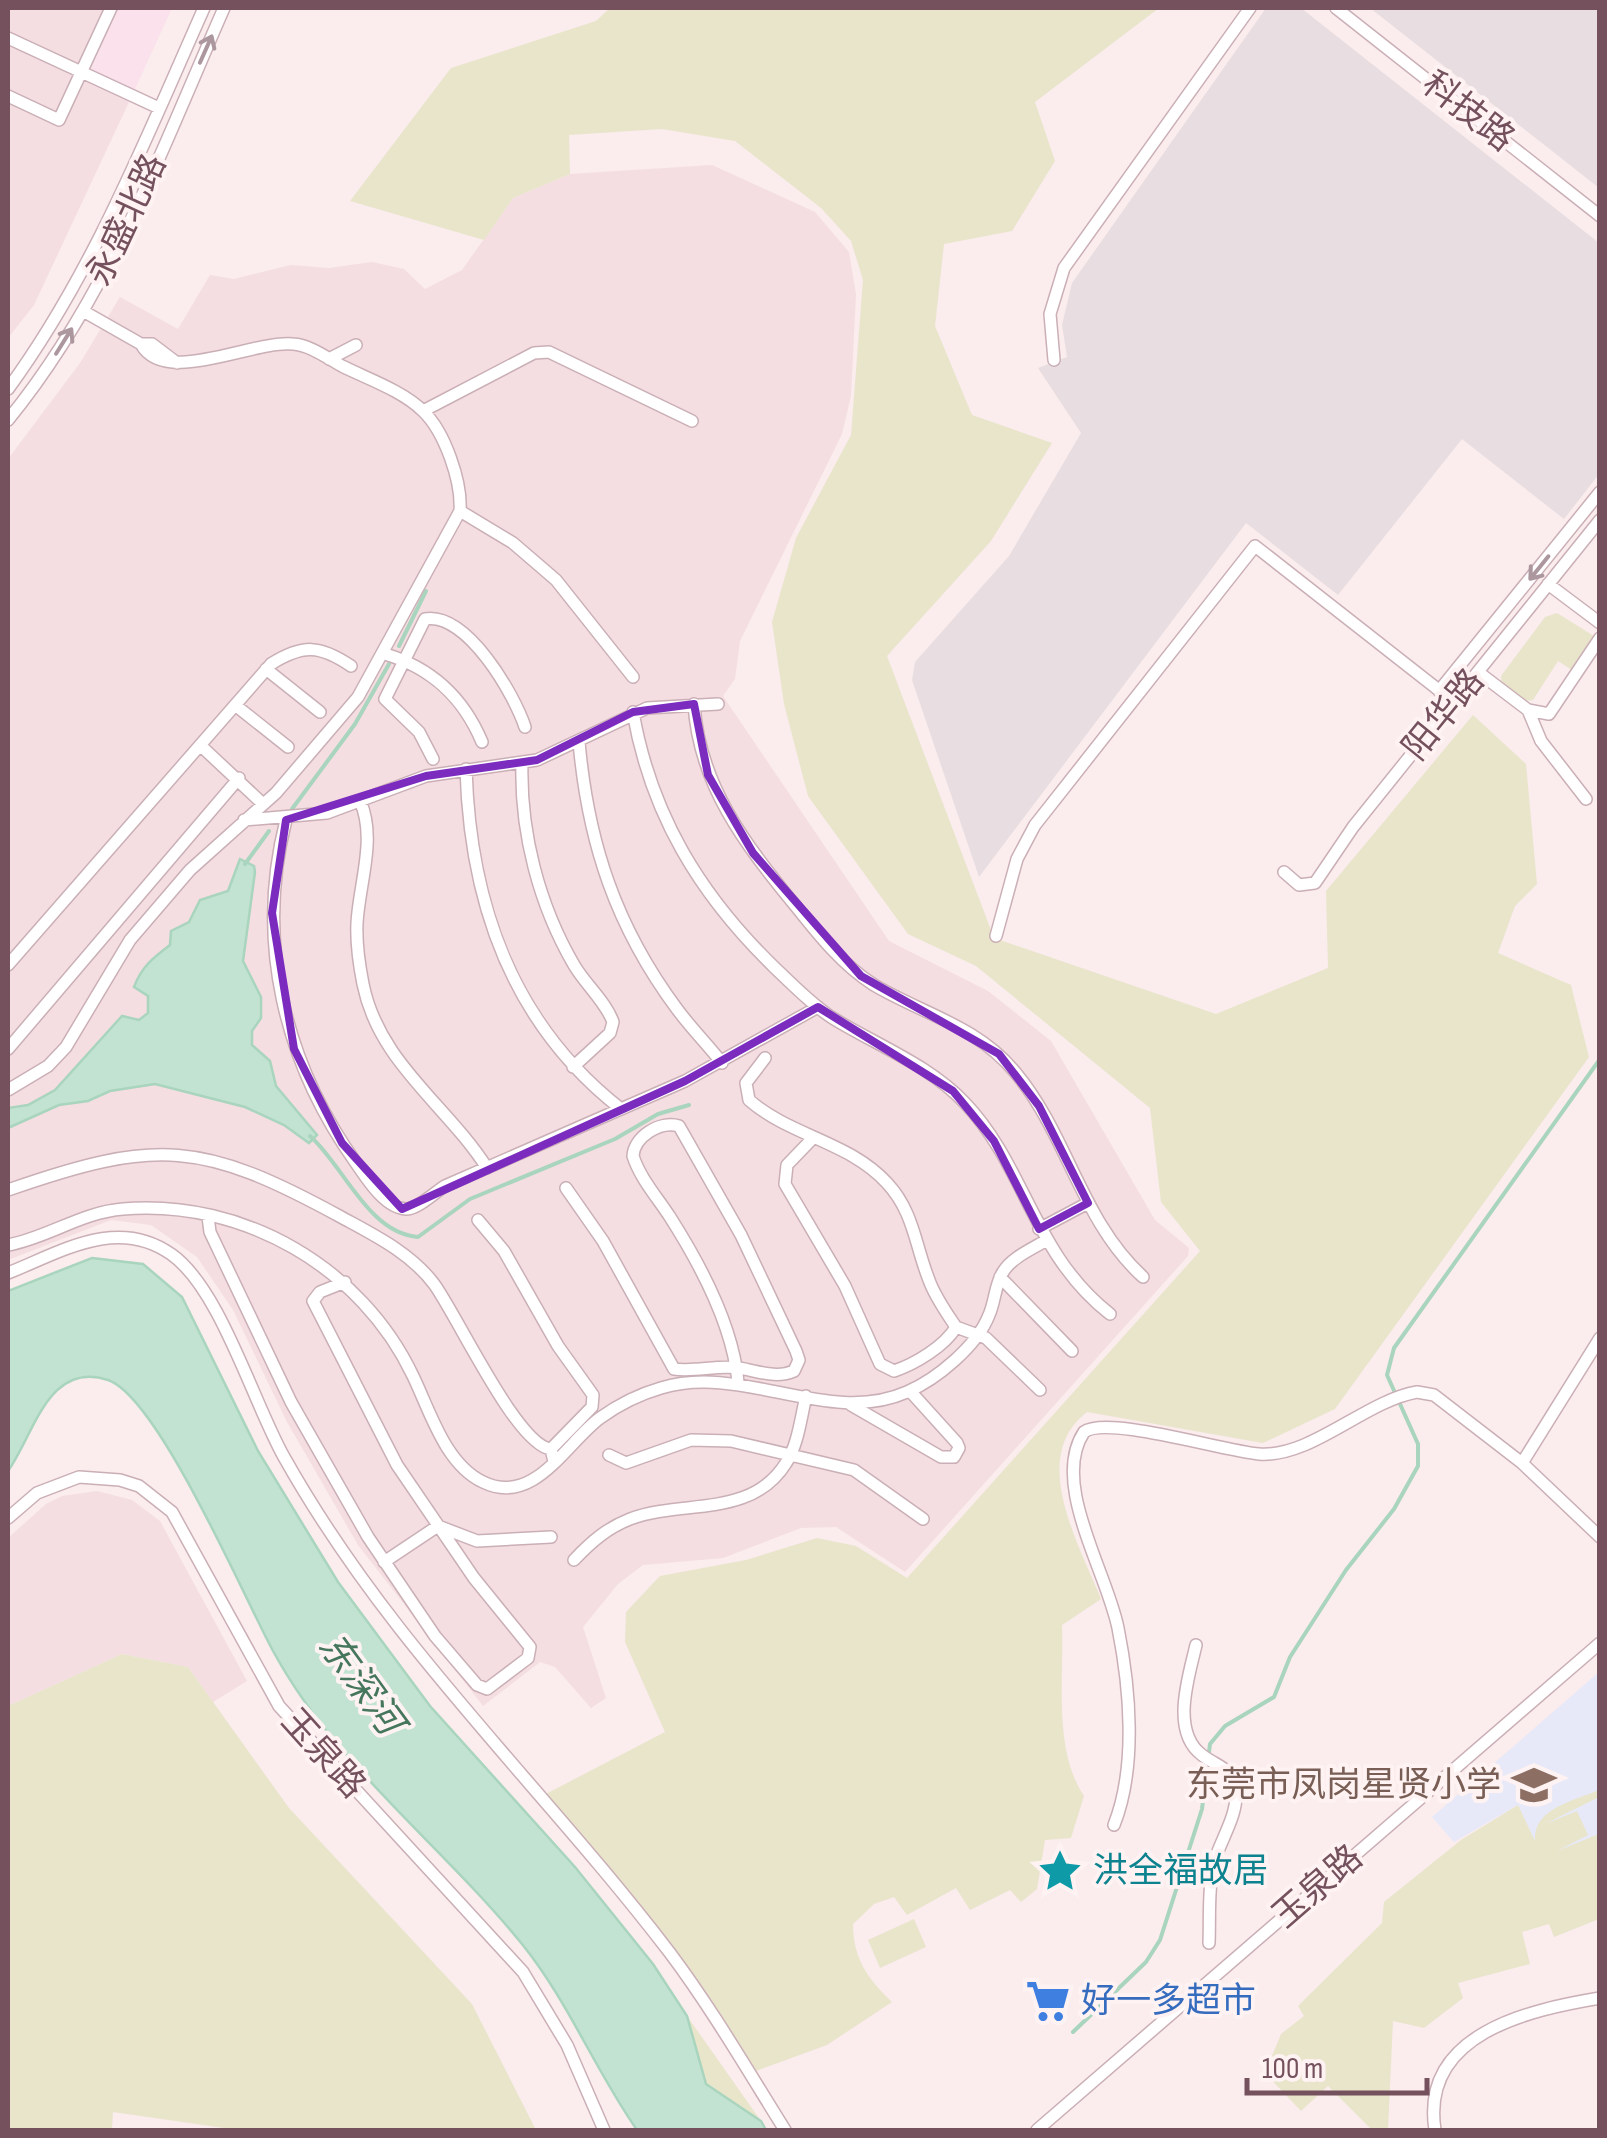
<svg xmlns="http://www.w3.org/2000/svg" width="1607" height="2138" viewBox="0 0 1607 2138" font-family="'Sofia Sans Condensed','Noto Sans SC',sans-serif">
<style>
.residential{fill:#f4dee1}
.commercial{fill:#fae1eb}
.industrial{fill:#e8dee1}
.education{fill:#e8e9f8}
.green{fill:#e8e5cb}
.water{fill:#c2e3d1;stroke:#a9d4bd;stroke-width:2.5}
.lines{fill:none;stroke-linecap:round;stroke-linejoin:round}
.stream{stroke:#a9d4bd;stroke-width:4}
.minor-casing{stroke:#caafb6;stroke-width:14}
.minor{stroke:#fff;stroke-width:11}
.oneway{stroke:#ac979e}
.marked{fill:none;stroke:#7b2cbf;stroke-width:8;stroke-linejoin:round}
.labels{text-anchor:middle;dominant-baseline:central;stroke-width:8;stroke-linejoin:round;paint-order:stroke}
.street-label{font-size:35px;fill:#74515d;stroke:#fef2f3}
.education-label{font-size:35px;fill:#785e54;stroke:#fef2f3;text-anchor:end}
.culture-label{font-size:35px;fill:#0d838f;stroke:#fef2f3;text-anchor:start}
.shop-label{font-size:35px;fill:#366cbe;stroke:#fef2f3;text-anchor:start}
.water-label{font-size:38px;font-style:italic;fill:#46775d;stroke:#fef2f3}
</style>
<rect width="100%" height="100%" fill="#fbeced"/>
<!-- residential -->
<path class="residential" d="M8,8H119L85,81L129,102L34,305L8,338Z
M712,165L815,212L849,252L856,294L851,396L842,434L740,641L735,679L723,696L889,941L988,991L1051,1041L1155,1220L1189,1248L1188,1256L905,1572L836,1527L801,1528L723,1558L643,1565L618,1584L583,1627L606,1698L591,1708L555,1667L540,1662L483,1706L358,1545L287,1422L233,1310L197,1257L151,1225L111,1220L8,1260V459L80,363L120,297L178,329L210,275L234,279L291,265L329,268L372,262L404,269L425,289L462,270L513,198L570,174Z
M97,1491L132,1500L160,1521L247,1681L213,1702L188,1667L122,1654L8,1706V1538L46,1504L62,1496Z"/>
<!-- commercial -->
<path class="commercial" d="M119,8H172L129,102L85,82Z"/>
<!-- industrial -->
<path class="industrial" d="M1266,8H1301L1599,243V474L1564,519L1462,439L1338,595L1246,523L979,877L912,680L915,662L1009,556L1081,433L1038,368L1067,357L1062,325L1072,283Z
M1370,8H1599V188L1556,154Z"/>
<!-- education -->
<path class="education" d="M1599,1672V1850L1596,1845L1544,1863L1518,1805L1454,1842L1432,1817Z"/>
<!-- green -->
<path class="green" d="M610,8H1159L1035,102L1055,161L1012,231L944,244L935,326L972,415L1052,443L991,541L887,656L994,938L1216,1014L1328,968L1326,891L1473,715L1526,764L1537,884L1515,906L1498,953L1571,985L1589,1057L1335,1409L1263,1443L1087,1412C1028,1457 1079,1544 1101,1599L1062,1625C1064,1679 1053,1750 1084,1796L1071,1838L1045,1840L1037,1889L1021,1902L1010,1890L970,1910L956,1888L907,1915L894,1897L874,1904L853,1924C853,1958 867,1978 892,2002L827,2045L756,2071L649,1923L542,1796L665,1732L625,1642L626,1612L660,1576L746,1560L817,1538L856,1546L907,1578L1200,1251L1161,1202L1150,1108L976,966L908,934L808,796L784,704L772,622L796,538L851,435L863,280L851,241L821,208L735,141L662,129L569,135L570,174L513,198L484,240L350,201L451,68L596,21Z
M1557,613L1594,636L1572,670L1558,661L1533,700L1523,701L1502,685L1501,676L1545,617Z
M122,1654L188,1667L289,1808L472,2004L536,2130H238L113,2112L112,2130H8V1706Z
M1599,1790V1797L1545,1824L1577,1811L1588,1835L1557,1851L1599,1834V1919L1554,1937L1549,1924L1522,1932L1530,1964L1458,1983L1463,1998L1424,2028L1393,2021L1388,2130H1372L1328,2086L1301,2111L1265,2073L1281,2034L1304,2016L1298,2006L1382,1923L1384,1902L1461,1840L1518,1805L1535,1841C1533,1808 1574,1801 1599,1790Z
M914,1919L926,1947L880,1968L868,1940Z
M687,2016L761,2121L701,2079Z"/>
<!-- water -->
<path class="water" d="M240,859L254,866L255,872L243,961L261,997V1018L252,1031V1045L270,1061L276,1086L317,1135L309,1143L284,1125L245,1107L155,1084L110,1091L88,1101L59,1105L8,1128V1108L28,1105L55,1090L122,1016L139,1020L148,1013V996L134,987C142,966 153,958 170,945L171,931L189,922L200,900L228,891Z
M92,1258L143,1264L182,1297L258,1451L338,1582L430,1706L575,1867L653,1964L687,2016L706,2084L761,2121L766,2130H637C595,2070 568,2001 522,1944C440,1843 334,1765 272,1649C244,1597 158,1397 108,1380C48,1360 34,1435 8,1471V1291Z"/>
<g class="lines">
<!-- stream -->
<path class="stream" d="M399,646L426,591
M292,809L355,724L389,664
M245,864L269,831
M310,1136C344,1166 368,1233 418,1237L470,1199L615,1139L658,1114L689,1105
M1073,2032L1146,1962L1160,1940L1202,1809L1210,1744L1225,1726L1274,1697L1290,1657L1346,1570L1394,1509L1418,1466V1444L1387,1375L1394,1348L1600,1059"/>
<!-- minor casing -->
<g class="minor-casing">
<path id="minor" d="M1336,8L1600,216
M8,38L159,108
M8,96L59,120L111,8
M83,311L141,344
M329,359L356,345
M1054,360L1050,314L1064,268L1250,8
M8,389C93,273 146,138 204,8
M423,411L534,353L549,352L692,421
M8,420C107,299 162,149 224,8
M460,511L513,543L556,580L633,677
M1548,584L1600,623
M385,654C432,668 463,697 482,742
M266,669L320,712
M1478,672L1528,710L1549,714L1600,638
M1439,691L1600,492
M694,704C699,785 745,844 794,904C817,933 842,965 874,985C923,1014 977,1026 1015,1072C1068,1135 1081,1221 1143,1277
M235,705L288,747
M1528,710L1541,741L1586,799
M633,712C651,815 700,895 774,967C792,984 810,1003 831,1017C876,1045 928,1064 965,1103C1026,1167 1033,1254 1110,1314
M579,742C588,843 616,927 677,1009C691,1028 707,1044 722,1063
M200,745L263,804
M433,759L419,732L385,699L425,619C467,612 514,694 525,727
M522,763C520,832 539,905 574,965C585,984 606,1002 613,1022L610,1033L573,1067
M466,769C470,904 512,1024 621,1109
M360,801C377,838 359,884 357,923C356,944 359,964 363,984C379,1063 446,1104 487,1168
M244,820L327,813L426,776L537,760L647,708L718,704
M286,820C255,941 284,1062 356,1163C367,1179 385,1208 406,1209C418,1209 435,1192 445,1186L685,1081L818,1007
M1284,872L1299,885L1315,883L1353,827L1600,520
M996,936L1017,859L1035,825L1255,546L1454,702
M8,965L271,664C303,644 320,645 351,666
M8,1049L239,778
M765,1058L746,1083L749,1100C790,1136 850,1142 887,1183C914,1212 915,1245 929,1280C935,1297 946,1312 956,1327L986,1338L1040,1390
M8,1090L48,1066L66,1047L130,940L190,870L276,793L358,697L460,511C462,482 445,432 423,411C403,391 368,379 342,366C327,358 310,345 293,344C252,340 165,387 141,344H152L177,363
M813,1138L787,1165L785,1184L845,1286L880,1364L894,1371C915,1364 945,1346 956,1327
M566,1188L603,1241L674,1369C695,1372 717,1365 739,1368C758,1371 776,1379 794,1371L799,1360L796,1351L741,1235L679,1126C660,1120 634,1137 633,1156C640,1178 657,1197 670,1217C700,1264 733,1326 738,1382
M8,1190C157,1138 202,1141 341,1217C374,1235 411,1253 434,1284C457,1315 517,1446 551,1449L554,1462
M208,1217L210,1232L291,1402L368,1537L435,1636L477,1685L487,1689L528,1658L530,1647L474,1578L397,1465L313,1301L320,1292L345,1282
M478,1220L504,1251L558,1346L593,1395L592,1407L551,1449
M1039,1229L1088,1203
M8,1245C47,1238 82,1212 123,1209C244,1199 362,1268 413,1376C430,1411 445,1464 483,1482C534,1507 566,1443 600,1418C618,1405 640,1394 661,1388C743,1363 828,1427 907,1392C937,1379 977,1346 989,1315C995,1302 995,1284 1003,1272C1011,1258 1032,1249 1045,1241
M8,1273C61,1252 117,1216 171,1254C220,1288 253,1402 284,1457C390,1646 540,1783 670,1953C712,2009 748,2071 785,2130
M1000,1277L1072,1351
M1600,1338L1522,1463L1600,1537
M851,1405L941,1457H954L959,1448L957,1443L910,1391
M609,1455L626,1463L691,1440L731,1441L854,1470L923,1519
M8,1518L37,1493L79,1477L120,1480L139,1486L172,1512L279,1706L523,1972L567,2045L604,2130
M574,1560C591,1542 607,1528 630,1519C683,1499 751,1519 786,1463C798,1445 801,1417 806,1396
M384,1562L438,1526L477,1541L551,1537
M1196,1645C1189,1676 1170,1731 1202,1755C1219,1768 1235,1768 1236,1793C1237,1818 1219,1842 1213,1866C1208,1891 1210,1918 1209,1943
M1114,1825C1137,1767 1130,1688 1118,1628C1107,1572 1050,1483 1084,1432C1107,1415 1223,1451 1259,1454C1311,1458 1365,1401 1417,1392L1434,1395L1522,1463
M1037,2130L1600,1643
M1435,2130C1420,2034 1528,2010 1600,1998"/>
</g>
<!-- minor -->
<use href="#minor" class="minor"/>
</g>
<!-- one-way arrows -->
<defs><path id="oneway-shaft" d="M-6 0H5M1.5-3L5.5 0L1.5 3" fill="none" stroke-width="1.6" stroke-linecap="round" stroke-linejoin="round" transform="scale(2.5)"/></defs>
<g class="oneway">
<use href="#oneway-shaft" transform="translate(206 49) rotate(-66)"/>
<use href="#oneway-shaft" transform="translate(64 341) rotate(-58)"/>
<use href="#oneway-shaft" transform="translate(1539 568) rotate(129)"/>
</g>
<!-- marked area -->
<path class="marked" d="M694,704L708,775L753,853L861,976L999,1054L1039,1106L1088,1203L1039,1229L994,1141L953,1091L818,1007L685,1081L402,1209L342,1143L294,1049L272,913L286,820L426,776L537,760L633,712Z"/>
<!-- icons -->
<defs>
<g id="school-bare" transform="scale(3.45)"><path d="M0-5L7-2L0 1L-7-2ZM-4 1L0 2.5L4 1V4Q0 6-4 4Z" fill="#8d6e63" stroke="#fef2f3" stroke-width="2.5" paint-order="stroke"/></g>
<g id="sight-bare" transform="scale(3.45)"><path d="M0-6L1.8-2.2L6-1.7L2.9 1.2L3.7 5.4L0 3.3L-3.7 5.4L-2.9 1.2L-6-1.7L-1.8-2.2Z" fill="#0f9aa8" stroke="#fef2f3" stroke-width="2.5" paint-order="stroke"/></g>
<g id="supermarket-bare" transform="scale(3.45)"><path d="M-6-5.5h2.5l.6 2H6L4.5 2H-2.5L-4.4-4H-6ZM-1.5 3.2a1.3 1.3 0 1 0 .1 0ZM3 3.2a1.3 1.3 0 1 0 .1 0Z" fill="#3f7fe0" stroke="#fef2f3" stroke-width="2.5" paint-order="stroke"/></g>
</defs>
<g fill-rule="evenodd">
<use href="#school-bare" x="1534" y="1785"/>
<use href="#sight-bare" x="1060" y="1871"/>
<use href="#supermarket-bare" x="1048" y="2001"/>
</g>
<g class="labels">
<!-- street labels -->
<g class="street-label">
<text transform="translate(1468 112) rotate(38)">科技路</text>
<text transform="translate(127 220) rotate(-65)">永盛北路</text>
<text transform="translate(1444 715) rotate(-51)">阳华路</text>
<text transform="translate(323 1754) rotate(48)">玉泉路</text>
<text transform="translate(1318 1887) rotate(-41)">玉泉路</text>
</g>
<!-- education labels -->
<g class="education-label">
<text x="1501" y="1785">东莞市凤岗星贤小学</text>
</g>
<!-- culture labels -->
<g class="culture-label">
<text x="1093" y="1871">洪全福故居</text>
</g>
<!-- shop labels -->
<g class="shop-label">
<text x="1081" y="2001">好一多超市</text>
</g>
<!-- water labels -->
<g class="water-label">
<text transform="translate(360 1684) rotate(54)">东深河</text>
</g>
</g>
<!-- border -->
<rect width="1607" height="2138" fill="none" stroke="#74515d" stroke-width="20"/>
<!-- scale -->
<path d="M1247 2078v15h180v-15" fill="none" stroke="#74515d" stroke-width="5"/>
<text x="1262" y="2078" font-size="30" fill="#74515d" stroke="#fef2f3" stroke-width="8" paint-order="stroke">100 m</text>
</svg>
